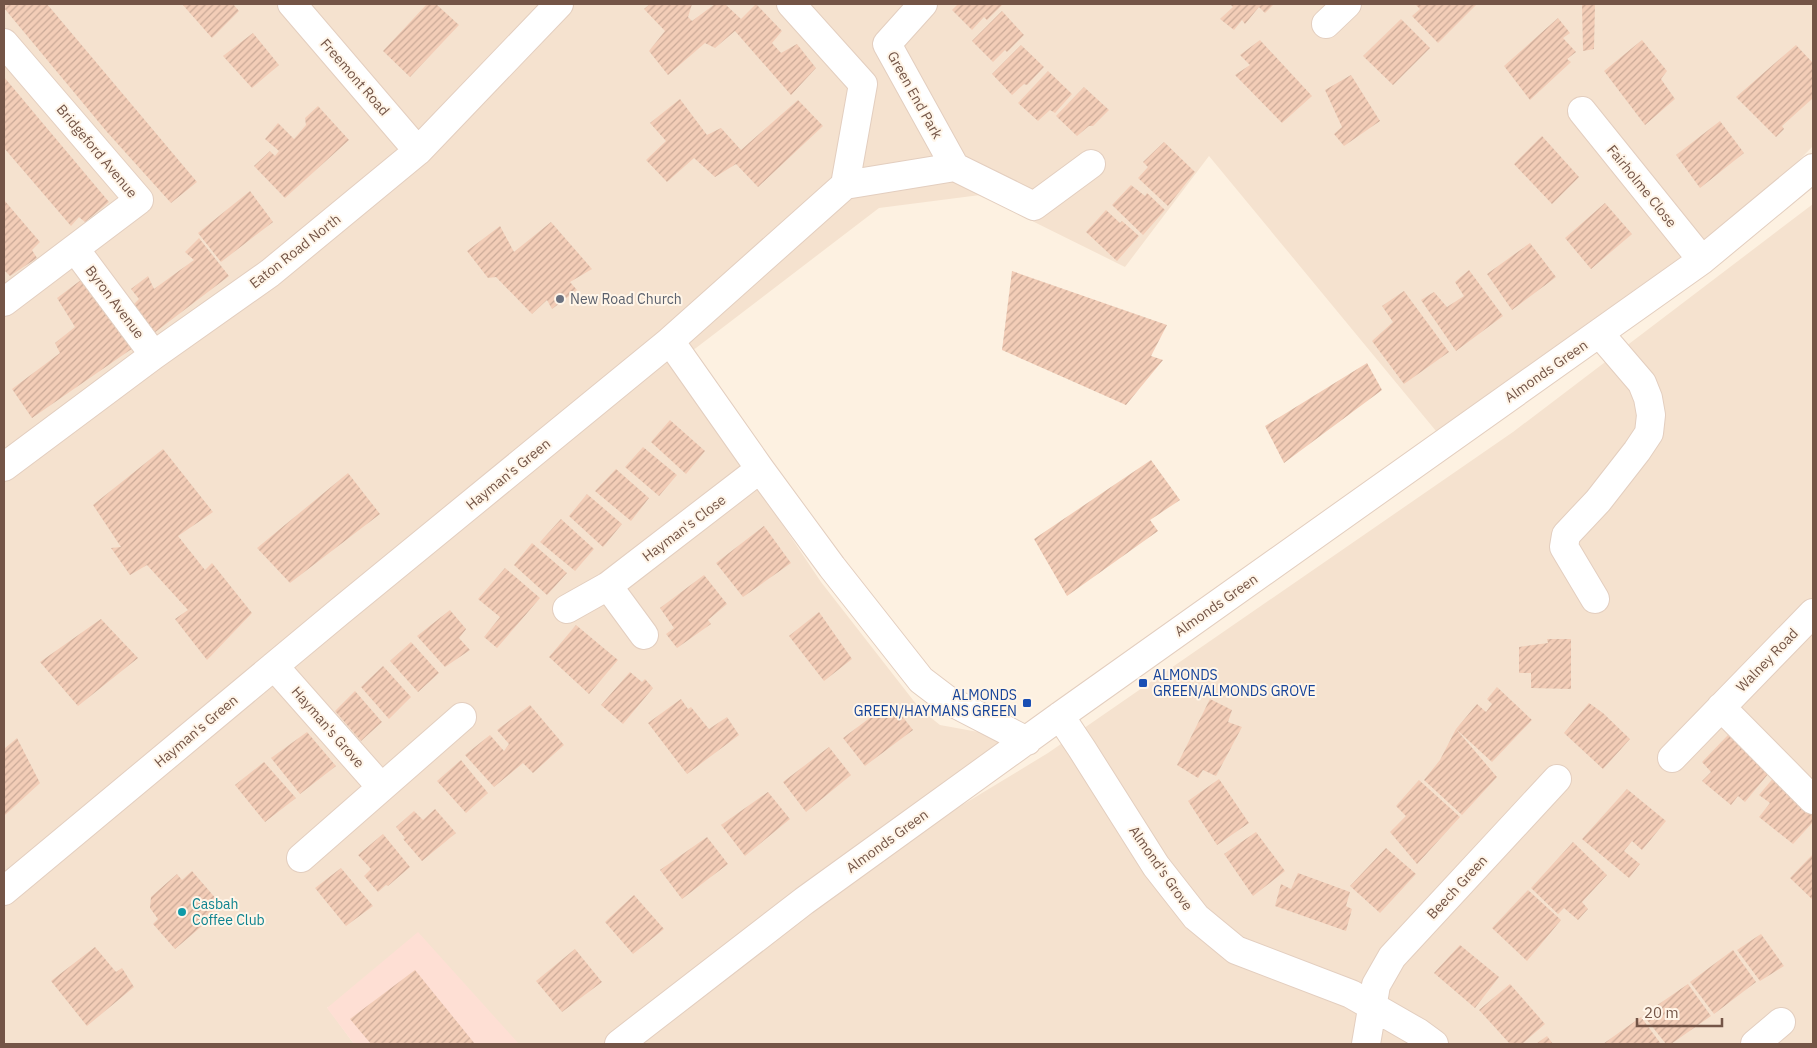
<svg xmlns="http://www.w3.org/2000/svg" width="1817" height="1048" viewBox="0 0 1817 1048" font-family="'IBM Plex Sans',sans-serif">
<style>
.residential{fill:#f5e2cf}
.commercial{fill:#fedfd4}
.building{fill:url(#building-hatch)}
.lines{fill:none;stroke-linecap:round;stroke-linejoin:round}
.minor-casing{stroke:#e3cebf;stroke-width:30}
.minor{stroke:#fff;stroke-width:28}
.worship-dot{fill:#6b7280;stroke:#fff5e8;stroke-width:2}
.transit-dot{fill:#1a4fb4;stroke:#fff5e8;stroke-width:2}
.culture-dot{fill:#0f9aa8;stroke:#fff5e8;stroke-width:2}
.labels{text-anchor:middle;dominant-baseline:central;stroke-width:4;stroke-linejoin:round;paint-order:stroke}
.street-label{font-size:14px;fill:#745547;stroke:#fff5e8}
.worship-label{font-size:14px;fill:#5b616d;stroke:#fff5e8;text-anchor:start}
.transit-label{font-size:14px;fill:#164399;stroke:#fff5e8;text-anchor:start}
.culture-label{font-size:14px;fill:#0d838f;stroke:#fff5e8;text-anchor:start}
</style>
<defs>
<pattern id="building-hatch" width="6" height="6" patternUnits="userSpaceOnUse" patternTransform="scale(1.25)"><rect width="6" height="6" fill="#f3cdb7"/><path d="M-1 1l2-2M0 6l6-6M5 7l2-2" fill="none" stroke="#c9a997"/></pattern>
</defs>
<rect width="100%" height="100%" fill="#fdf1e1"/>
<!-- residential -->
<path class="residential" d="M4,4H1813V146L1758,202L1436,431L1209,156L1125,267L980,195L879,208L675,364L821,582L920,709L940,725L1027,741L812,896L1048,753L1513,432L1813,204V1044H517L327,1007L354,1044H4Z"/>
<!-- commercial -->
<path class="commercial" d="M418,932L519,1044H354L327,1008Z"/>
<!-- building -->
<path class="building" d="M4,4H47L197,182L171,203L107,132L4,8Z
M182,4H233L239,11L212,38Z
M427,4H436L459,25L410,77L383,51Z
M650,4H692L688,17L692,21L715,4H725L741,19L756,4L782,31L772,43L781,53L797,44L816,68L791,95L735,31L715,48L705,43L668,75L649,51L665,31L644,9Z
M958,4H1003L987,20L984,17L972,30L952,10Z
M1230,4H1274L1265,13L1259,7L1245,24L1242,20L1234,30L1220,19L1233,7Z
M1415,4H1477L1438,43L1412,16L1420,9Z
M1582,4H1595L1594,49L1583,51Z
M1002,11L1024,35L1007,52L1005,50L993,62L972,41Z
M1558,18L1570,33L1563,38L1576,52L1567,59L1571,62L1530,100L1504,66Z
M1401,19L1430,48L1393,85L1363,56Z
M253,33L279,65L252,88L223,56Z
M1260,40L1312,96L1282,123L1235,75L1250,65L1240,55Z
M1642,40L1667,71L1661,79L1675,99L1645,125L1604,71Z
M1021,45L1044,67L1027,85L1024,84L1012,95L992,74Z
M1796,45L1813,63V98L1782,126L1784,129L1776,137L1736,97Z
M1048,71L1072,94L1055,113L1050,110L1038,121L1018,103Z
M1351,75L1380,121L1344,146L1334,134L1342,127L1325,90Z
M4,77L109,202L85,222L79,217L71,226L4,148Z
M1084,87L1109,110L1093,126H1089L1077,136L1056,116Z
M680,99L707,135L721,128L741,150L798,100L823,126L758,187L736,164L715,177L694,158L667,182L646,160L666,141L650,123Z
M318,106L349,140L285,198L254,166L270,151L275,156L279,151L265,139L278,123L294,139L306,125L305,118Z
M1720,121L1744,153L1700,188L1676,155Z
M1542,136L1579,177L1552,204L1514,164Z
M1164,142L1195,172L1168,206L1138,178L1148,167L1143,162Z
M1131,185L1145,196L1147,193L1165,210L1143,235L1112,205Z
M250,191L273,222L221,262L198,233Z
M4,200L40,242L32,250L37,258L10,276L4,270Z
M1605,203L1632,234L1591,269L1565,238Z
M1106,210L1120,223L1122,221L1139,236L1117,261L1086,232Z
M551,222L592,269L570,282L577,290L552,309L547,300L532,314L496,277L488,278L467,251L500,226L514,252Z
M199,238L229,276L154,333L132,306L139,299L131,289L148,276L154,289L194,260L185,252Z
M1530,243L1556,277L1512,310L1487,274Z
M1469,270L1503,316L1456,351L1421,300L1434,292L1447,307L1464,296L1455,282Z
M1012,271L1167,325L1151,356L1163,360L1126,405L1002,350Z
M85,277L133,348L32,418L12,389L60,353L55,343L75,327L57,298Z
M1404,291L1449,352L1404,384L1372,341L1393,322L1382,306Z
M1367,363L1382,390L1284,463L1265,426Z
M670,420L705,451L686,474L651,442Z
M643,447L677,475L659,496L625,467Z
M163,449L213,512L178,536L205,570L212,563L252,613L207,660L175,619L188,610L147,565L130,575L111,548L121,547L93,505Z
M1151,460L1180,500L1150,520L1158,531L1067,596L1034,539Z
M616,469L649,498L631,521L595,491Z
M348,473L380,514L290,583L257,548Z
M587,494L622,524L603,547L569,516Z
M561,519L594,549L575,571L540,542Z
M764,526L791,563L743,597L716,563Z
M532,543L567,573L547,595L514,565Z
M505,568L540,598L497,648L484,637L500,617L478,599Z
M704,575L727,604L708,620L711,624L677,648L666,634L674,628L660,608Z
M450,610L466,629L459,638L470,650L445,667L417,636Z
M819,612L852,659L824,681L789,636Z
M101,619L138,658L78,706L40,662Z
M576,625L618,660L589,694L549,657Z
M1547,639H1571V689L1531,688V673H1519V647L1548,643Z
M411,642L439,673L418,692L390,661Z
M383,666L411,697L389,719L361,687Z
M630,672L642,682L645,679L653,688L623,724L601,705Z
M1497,687L1532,720L1492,762L1456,729L1477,704L1486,712L1492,704L1487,699Z
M355,691L382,722L361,741L335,711Z
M681,699L688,709L691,707L709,729L727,717L739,735L687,774L648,723Z
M1210,699L1232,710L1228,722L1242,727L1216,776L1203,770L1198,778L1177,765Z
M891,702L913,730L865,766L843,738Z
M1589,703L1603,713L1630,739L1603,769L1564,733Z
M530,705L564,745L533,773L523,763L494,787L465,755L490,735L504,751L509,744L497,730Z
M1456,729L1497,777L1462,815L1424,780L1440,760Z
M307,732L336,766L300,794L271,758Z
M1728,735L1769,773L1745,802L1738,796L1731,805L1702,781L1711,772L1702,762Z
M17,738L40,783L4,816V749Z
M829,747L851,775L806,812L783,782Z
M461,760L488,793L466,813L437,781Z
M264,762L296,798L265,822L235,785Z
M1775,776L1789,792L1813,815V822L1793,844L1759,817L1770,803L1759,795Z
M1219,779L1249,823L1217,845L1188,801Z
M1419,780L1460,817L1417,864L1390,832L1406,816L1396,806Z
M1627,789L1666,821L1642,850L1632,841L1624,851L1640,864L1629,878L1582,839Z
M768,792L790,819L745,856L721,825Z
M435,809L456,833L422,861L403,839L405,838L396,827L414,811L423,820Z
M1256,832L1285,871L1253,896L1224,854Z
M383,834L410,867L388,886L386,885L378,892L364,876L371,869L358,855Z
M707,837L728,864L682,899L660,870Z
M1573,842L1607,875L1582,902L1588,909L1578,920L1564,908L1558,914L1531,888Z
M1386,848L1416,874L1380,913L1350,886Z
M1813,854V900L1790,878Z
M341,868L373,906L346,926L315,888Z
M192,871L218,901L209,908L215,915L175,949L153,924L158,919L150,908L151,897L177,874L182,880Z
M1298,873L1350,892L1346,906L1352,909L1346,931L1275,906L1281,884L1291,889Z
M1528,890L1561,920L1527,961L1492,928Z
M634,895L664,929L633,954L605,922Z
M1761,934L1784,966L1760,981L1737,950Z
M1460,945L1499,977L1475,1008L1434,973Z
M95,947L116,972L122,968L134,987L87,1026L51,981Z
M575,949L602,982L562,1012L536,981Z
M1733,950L1756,982L1714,1014L1690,982Z
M415,970L475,1044H371L350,1019Z
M1510,984L1545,1024L1522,1044H1510L1479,1010Z
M1688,984L1711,1016L1671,1044H1666L1643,1015Z
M1641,1017L1661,1044H1603Z
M1547,1036L1553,1044H1536Z"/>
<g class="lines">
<!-- minor casing -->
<g class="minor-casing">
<path id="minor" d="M292,4L418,151
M923,4L887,44L955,167L1034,206L1091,164
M1326,24L1347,4
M4,43L139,200L4,302
M1582,111L1702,260
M845,185L955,167
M75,249L154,355
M670,341L760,469L832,567L921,680L946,699L1027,741
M4,467L154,355L270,273L418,151L559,4
M608,586L644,635
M1595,599L1564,547L1566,535L1598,501L1637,451L1649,433L1651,415L1648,398L1642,383L1600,334
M567,609L608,586L760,469
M274,666L381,787
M1721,707L1813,800
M1060,716L1082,749L1156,866L1196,917L1236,950L1351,994L1419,1033L1434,1044
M1672,758L1813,613
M301,858L462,717
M4,891L339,612L670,341L845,185L863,84L791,4
M619,1044L804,901L1060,716L1702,260L1813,168
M1366,1044L1376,985L1392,957L1557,779
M1755,1044L1781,1022"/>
</g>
<!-- minor -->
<use href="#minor" class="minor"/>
</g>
<!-- markers -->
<circle class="worship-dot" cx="560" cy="299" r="5"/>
<g class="transit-dot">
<rect x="1138" y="678" width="10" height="10" rx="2.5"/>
<rect x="1022" y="698" width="10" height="10" rx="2.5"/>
</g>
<circle class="culture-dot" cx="182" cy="912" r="5"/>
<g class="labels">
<!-- street labels -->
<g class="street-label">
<text transform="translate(355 77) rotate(49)">Freemont Road</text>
<text transform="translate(915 95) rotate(61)">Green End Park</text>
<text transform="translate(97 151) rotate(50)">Bridgeford Avenue</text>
<text transform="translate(1642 186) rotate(51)">Fairholme Close</text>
<text transform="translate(295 251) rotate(-38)">Eaton Road North</text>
<text transform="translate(115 302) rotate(53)">Byron Avenue</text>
<text transform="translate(1546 371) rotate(-35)">Almonds Green</text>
<text transform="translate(508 474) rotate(-39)">Hayman's Green</text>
<text transform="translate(684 528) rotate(-37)">Hayman's Close</text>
<text transform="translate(1216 605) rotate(-35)">Almonds Green</text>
<text transform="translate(1767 660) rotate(-46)">Walney Road</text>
<text transform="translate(328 727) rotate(49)">Hayman's Grove</text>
<text transform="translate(196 731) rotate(-40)">Hayman's Green</text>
<text transform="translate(887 841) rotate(-36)">Almonds Green</text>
<text transform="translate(1161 868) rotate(55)">Almond's Grove</text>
<text transform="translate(1457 887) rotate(-47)">Beech Green</text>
</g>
<!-- worship labels -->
<g class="worship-label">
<text x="570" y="299">New Road Church</text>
</g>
<!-- transit labels -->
<g class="transit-label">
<text x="1153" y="675">ALMONDS<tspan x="1153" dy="16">GREEN/ALMONDS GROVE</tspan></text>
<text x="1017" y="695" text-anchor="end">ALMONDS<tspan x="1017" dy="16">GREEN/HAYMANS GREEN</tspan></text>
</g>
<!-- culture labels -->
<g class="culture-label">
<text x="192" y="904">Casbah<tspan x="192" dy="16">Coffee Club</tspan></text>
</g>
</g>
<!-- border -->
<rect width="1817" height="1048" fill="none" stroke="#745547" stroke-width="10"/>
<!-- scale -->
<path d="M1637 1018v8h85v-8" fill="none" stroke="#745547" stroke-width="2.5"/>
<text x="1644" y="1018" font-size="15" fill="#745547" stroke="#fff5e8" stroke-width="4" paint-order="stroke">20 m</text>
</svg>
